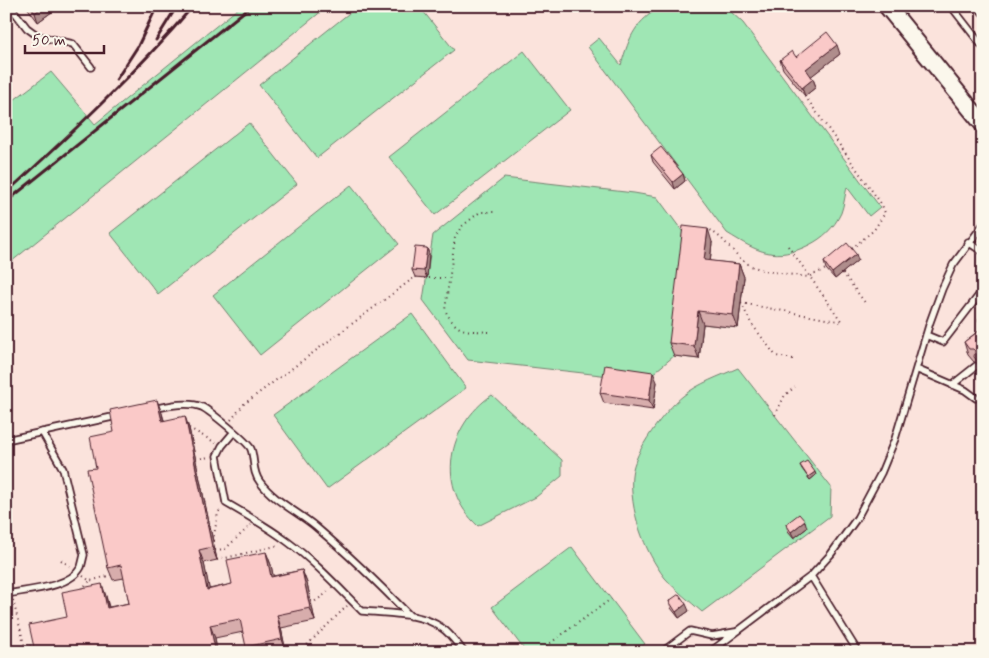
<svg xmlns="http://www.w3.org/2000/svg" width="989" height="658" viewBox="0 0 989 658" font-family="Mynerve,sans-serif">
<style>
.built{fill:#fbe3dc}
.green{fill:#9fe6b4;stroke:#748270}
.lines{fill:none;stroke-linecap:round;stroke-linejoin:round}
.lane-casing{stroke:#4a1f2b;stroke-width:9}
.secondary-casing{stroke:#4a1f2b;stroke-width:20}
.path{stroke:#4a1f2b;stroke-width:2;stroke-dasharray:1 4;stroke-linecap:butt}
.lane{stroke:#fbf7ec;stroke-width:5.5}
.secondary{stroke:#fbf7ec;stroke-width:16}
.rail{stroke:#4a1f2b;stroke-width:3}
.wall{fill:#d7adac;stroke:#4a1f2b}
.shaded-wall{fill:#af8d8c;stroke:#4a1f2b}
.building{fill:#fac9c8;stroke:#4a1f2b}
</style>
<rect width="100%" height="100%" fill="#fbeee5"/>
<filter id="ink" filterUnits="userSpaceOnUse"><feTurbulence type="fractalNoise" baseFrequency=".02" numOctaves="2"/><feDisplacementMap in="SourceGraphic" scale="10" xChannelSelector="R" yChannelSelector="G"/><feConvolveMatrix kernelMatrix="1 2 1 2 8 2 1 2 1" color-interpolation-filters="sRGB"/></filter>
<g filter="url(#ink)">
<!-- built -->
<path class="built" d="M6,6H241L94,124L51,72L6,106Z
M328,6H983V652H6V266Z"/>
<!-- green -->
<path class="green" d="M241,6H328L6,266V106L51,72L95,124Z
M358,6H419L454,50L317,158L259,85Z
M662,6H720L730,11L743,23L880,207L869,216L847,187C845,195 844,205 841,213C834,228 823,238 809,245C775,262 758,252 727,233L588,47L599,38L621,65C630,35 635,22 662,6Z
M524,51L570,110L435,215L389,157Z
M249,123L297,184L158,294L110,233Z
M504,178L634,193L657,197L688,239L712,242L709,273L744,277L738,328L703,324L699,359L674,356L645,380L468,360L423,300L433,235Z
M351,185L399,244L260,355L213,295Z
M412,314L466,388L327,489L273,415Z
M738,368L831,487L830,516L702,612C690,601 676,591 665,578C644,551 629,509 632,475C634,451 665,410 683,396C699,383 720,376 738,368Z
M492,395L562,460V476L536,497L478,526C435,487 447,426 492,395Z
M572,547L645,644L635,652H526L492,607Z"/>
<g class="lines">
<!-- lane casing -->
<g class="lane-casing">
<path id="lane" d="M10,6L27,28L38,36L73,44L91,67
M951,6L983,47
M978,6L983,13
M968,242L983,252
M926,335L943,342L983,290
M916,369L965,390L976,398
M952,385L976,366
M153,409C167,406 188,401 202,407C210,411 248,442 251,449C255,460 252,472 260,482C274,501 298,512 316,527C349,555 380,585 410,616
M233,433L222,446L217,456L226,503C247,515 268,527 288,542C315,562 338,587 362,611C388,614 420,612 442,628C451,634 457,644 464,652
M6,440L117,416
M811,576L858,652
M6,594C27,590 70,588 81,567C82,564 83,559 84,555L63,469L42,432
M662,652L690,631L712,636L735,632
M710,652L811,576L831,554L857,518L881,473L895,439L930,322L942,289L953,265L983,225"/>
</g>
<!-- secondary casing -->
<g class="secondary-casing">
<path id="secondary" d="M887,6L983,124"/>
</g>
<!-- path -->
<path class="path" d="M805,96L882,205L885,213L874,230L850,250
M706,230L709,229L721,238L740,258L751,266L766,271L808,277L826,269
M788,246L842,322
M843,273L866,304
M424,278H449
M741,303L842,322
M741,303L751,323L776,356L793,359
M489,332C466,330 457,334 445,310L455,238L461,227L480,212H495
M775,415L785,395L795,387
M231,420L244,404L415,277H417
M189,428L216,443
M196,459L210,457
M213,541L218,513L221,509
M215,550L225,549L251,525
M61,560L71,567
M217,560L280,545
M83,576L90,581L111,575
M81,589L90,581
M13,600L26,652
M311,604L324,595L330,589
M25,647L35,645
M300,652L347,606
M538,652L611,599"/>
<!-- lane -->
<use href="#lane" class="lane"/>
<!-- secondary -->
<use href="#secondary" class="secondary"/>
<!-- rail -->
<path class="rail" d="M156,40L177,6
M116,80L138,46L157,6
M6,193C71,134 136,73 193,6
M6,202L251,6"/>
</g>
<!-- wall -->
<path class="wall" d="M26,6H60L38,22Z
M840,54L811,76L813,79L816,87L805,96L783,69L780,60L796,57Z
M651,155L683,174L685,181L675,189L653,162Z
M712,242L710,261L739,264L744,277L738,328L703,324L699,359L674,356L669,343Z
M427,248L429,254L427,278L415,277L412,270Z
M858,260L835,279L826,269L824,262Z
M983,316V374L979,369L976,362H974L968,355L964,342L982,328L978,319Z
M657,382L653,410L604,403L600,393Z
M162,413L164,420L189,428L217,560L204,563L209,589L232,584L266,552L271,565L273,576L302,570L307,583L315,621L281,628L286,652H248L243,632L215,638L217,652H35L67,617L106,596L109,607L129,603L124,578L113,580L108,568L96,468Z
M800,465L816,475L810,480L802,469Z
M786,524L807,528L794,538L788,531Z
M669,601L689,611L679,618L671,608Z"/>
<!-- shaded-wall -->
<path class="shaded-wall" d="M43,6H60L38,22L35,13Z
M837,45L840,54L809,78L806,69Z
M813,79L816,87L805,96L802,88Z
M683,174L685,181L675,189L673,182Z
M708,229L712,242L709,273L704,260Z
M427,248L429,254L427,278L424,271Z
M856,254L858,260L835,279L832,273Z
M739,264L744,277L738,328L733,315Z
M698,311L703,324L699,359L694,346Z
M983,360V373L979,363Z
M653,372L657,382L653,410L649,400Z
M157,400L162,413L166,433L162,421Z
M185,416L189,428L217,560L212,547Z
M815,472L816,475L810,480L808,477Z
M805,521L807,528L794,538L791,532Z
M199,550L204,563L212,602L207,590Z
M266,552L271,565L276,589L271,577Z
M302,570L307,583L315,621L310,608Z
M102,584L106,596L111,621L107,608Z
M686,604L689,611L679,618L676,612Z
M277,615L281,628L286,652L282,639Z
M210,625L215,638L217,652H216L215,649Z"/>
<!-- building -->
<path class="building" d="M30,6H43L35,13Z
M827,32L837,45L806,69L813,79L802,88L780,60L792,51L796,57Z
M661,147L683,174L673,182L651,155Z
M683,226L708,229L704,260L739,264L733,315L698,311L694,346L669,343Z
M847,243L856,254L832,273L824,262Z
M415,247L427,248L424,271L412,270Z
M983,316V325L978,319Z
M983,328V360L979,363L974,357L975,351L973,349H969L964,342Z
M605,365L653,372L649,400L600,393Z
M157,400L162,421L185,416L212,547L199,550L207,590L232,584L227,560L266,552L271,577L302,570L310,608L277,615L282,639L246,647L240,619L210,625L215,649L200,652H134L133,647L117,650V652H35L29,625L67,617L62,592L102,584L107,608L129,603L121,565L108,568L87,469L96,468L90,437L114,432L110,410Z
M807,461L815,472L808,477L800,465Z
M799,514L805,521L791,532L786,524Z
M679,594L686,604L676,612L669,601Z
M722,648L725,652H716Z"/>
</g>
<!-- margin -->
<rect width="989" height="658" fill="none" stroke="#fbf7ec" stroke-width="25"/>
<rect x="12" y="12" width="964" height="633" fill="none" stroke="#4a1f2b" stroke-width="2" filter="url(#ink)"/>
<!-- scale -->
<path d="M25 45v8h79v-8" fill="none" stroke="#4a1f2b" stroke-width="2.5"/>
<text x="32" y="45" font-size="15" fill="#4a1f2b" stroke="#fbf7ec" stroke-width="4" paint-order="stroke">50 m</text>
</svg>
